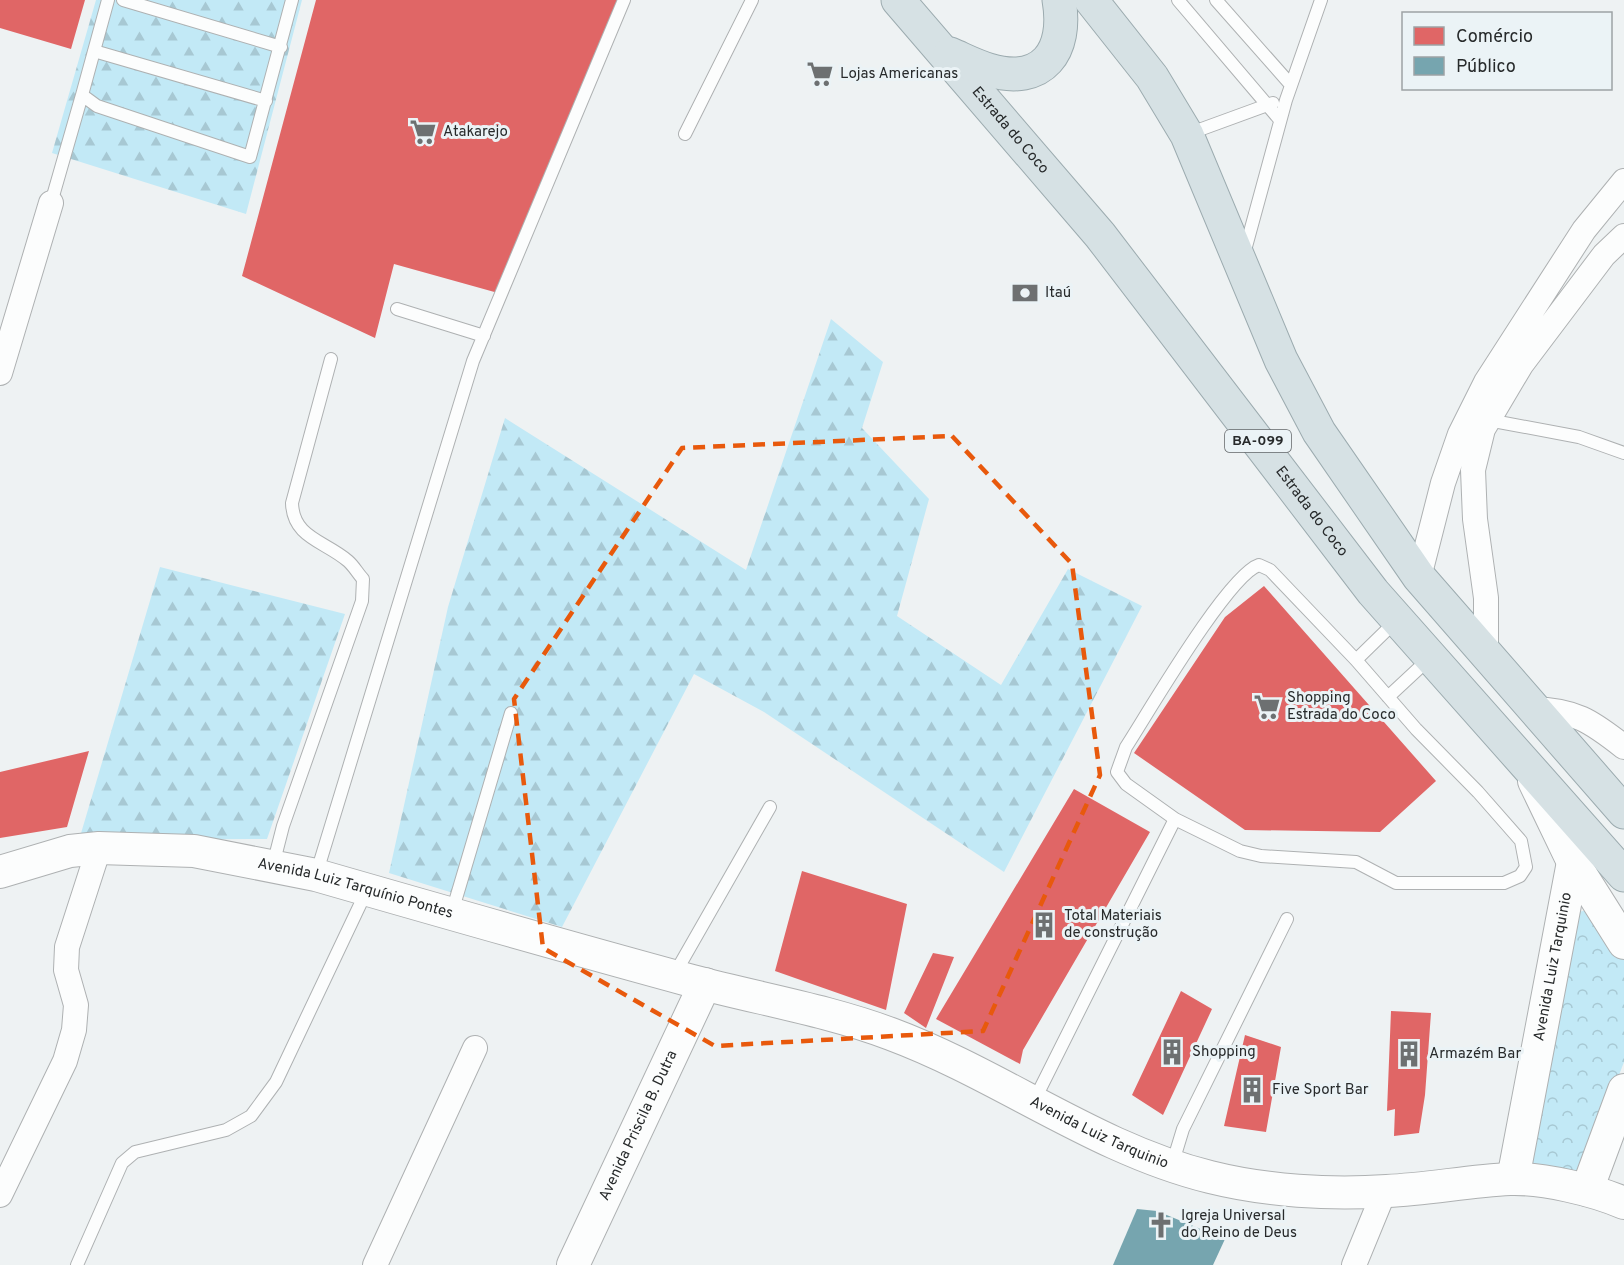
<svg xmlns="http://www.w3.org/2000/svg" width="1624" height="1265" viewBox="0 0 1624 1265" font-family="Overpass,sans-serif">
<style>
.forest{fill:url(#forest-firs)}
.park{fill:url(#park-crowns)}
.shops{fill:#e06666}
.public{fill:#76a5af}
.lines{fill:none;stroke-linecap:round;stroke-linejoin:round}
.service-casing{stroke:#aeb1b2;stroke-width:14}
.minor-casing{stroke:#aeb1b2;stroke-width:26}
.tertiary-casing{stroke:#aeb1b2;stroke-width:34}
.trunk-casing{stroke:#9cabaf;stroke-width:35}
.service{stroke:#fcfdfd;stroke-width:12}
.minor{stroke:#fcfdfd;stroke-width:24}
.tertiary{stroke:#fcfdfd;stroke-width:32}
.trunk{stroke:#d6e1e4;stroke-width:33}
.marked{fill:none;stroke:#e8590c;stroke-width:4.5;stroke-dasharray:12 8;stroke-linejoin:round}
.labels{text-anchor:middle;dominant-baseline:central;stroke-width:6;stroke-linejoin:round;paint-order:stroke}
.shield{fill:#ebf3f6;stroke:#626668;stroke-width:1.5}
.shield-label{font-size:14px;font-weight:bold;fill:#272a2b}
.poi-label{font-size:15px;fill:#272a2b;stroke:#ebf3f6;text-anchor:start}
.street-label{font-size:15px;fill:#272a2b;stroke:#ebf3f6}
</style>
<defs>
<pattern id="forest-firs" width="22" height="20" patternUnits="userSpaceOnUse" patternTransform="scale(1.5)"><rect width="22" height="20" fill="#c2e9f6"/><path d="M5 1l3.5 6h-7zM16 11l3.5 6h-7z" fill="#a7c8d3"/></pattern>
<pattern id="park-crowns" width="20" height="18" patternUnits="userSpaceOnUse" patternTransform="scale(1.5)"><rect width="20" height="18" fill="#c2e9f6"/><path d="M2 6a3 3 0 1 1 6 0M12 15a3 3 0 1 1 6 0" fill="none" stroke="#a7c8d3"/></pattern>
</defs>
<rect width="100%" height="100%" fill="#eef2f3"/>
<!-- forest -->
<path class="forest" d="M96,0H302L246,214L52,153Z
M831,319L883,362L862,428L929,499L897,616L1001,685L1068,569L1142,606L1004,872L764,712L694,674L562,927L389,873L448,607L505,418L746,570Z
M160,567L345,614L267,839L79,840Z"/>
<!-- park -->
<path class="park" d="M1589,910L1624,959V1062L1579,1179L1522,1168L1572,913Z"/>
<!-- shops -->
<path class="shops" d="M0,0H85L71,49L0,28Z
M316,0H619L498,293L394,264L375,338L242,276Z
M1264,586L1436,781L1380,832L1245,830L1134,753L1225,617Z
M89,751L67,827L0,838V772Z
M1074,789L1150,832L1023,1050L1020,1064L936,1019Z
M802,871L907,904L886,1010L775,971Z
M933,953L954,957L926,1028L904,1013Z
M1181,991L1212,1009L1163,1115L1132,1095Z
M1391,1011L1431,1013L1425,1095L1419,1133L1394,1136L1395,1109L1387,1111Z
M1245,1035L1281,1047L1266,1132L1224,1126Z"/>
<!-- public -->
<path class="public" d="M1137,1209L1157,1211L1225,1239L1213,1265H1113Z"/>
<g class="lines">
<!-- service casing -->
<g class="service-casing">
<path id="service" d="M108,0L82,95L97,106L250,157L292,0
M123,0L281,47
M1178,0L1280,120
M1216,0L1291,85
M94,51L266,101
M685,134L752,0
M1188,134L1273,103
M51,203L82,95
M1244,254L1286,100L1321,0
M397,309L484,336
M1488,420L1579,437L1624,453
M1259,565L1270,570L1356,660L1416,729L1478,792L1521,841L1526,867L1520,876L1504,883H1396L1356,862L1261,856L1240,851L1175,819L1126,784L1117,772L1126,747C1148,713 1228,575 1259,565Z
M1356,660L1397,620
M1388,697L1431,657
M273,865L283,826L362,601L363,579C358,574 354,566 348,561C325,541 293,538 292,503L331,359
M316,875L473,361L624,0
M452,912L511,713
M674,975L770,807
M1034,1101L1175,819
M1172,1165L1183,1129L1287,919
M77,1265L122,1163L135,1152L226,1130L251,1116L276,1082L367,890"/>
</g>
<!-- minor casing -->
<g class="minor-casing">
<path id="minor" d="M0,373L51,203
M1419,577L1443,483L1460,434L1486,382L1584,230L1624,181
M1486,653V598L1475,519L1473,470L1483,429L1521,365L1604,255L1624,236
M1532,709C1575,710 1591,721 1624,747
M0,1195L65,1061L74,1030L76,1005L66,970L67,947L99,848
M375,1265L475,1048
M1354,1265L1384,1192"/>
</g>
<!-- tertiary casing -->
<g class="tertiary-casing">
<g id="tertiary">
<path d="M1534,781L1573,862L1624,943"/>
<path id="s1" d="M0,872L70,851L99,848L194,851L316,875C441,911 567,947 692,981C759,999 827,1010 891,1034C1001,1075 1096,1149 1210,1177C1266,1191 1330,1195 1387,1191C1428,1189 1469,1181 1510,1179C1543,1178 1594,1190 1624,1203"/>
<path id="s2" d="M1513,1179L1573,862"/>
<path d="M1587,1190L1624,1090"/>
<path id="s3" d="M573,1265L705,984"/>
</g>
</g>
<!-- trunk casing -->
<g class="trunk-casing">
<g id="trunk">
<path id="s4" d="M898,0L1100,235L1373,592L1624,875"/>
<path d="M1091,0L1152,77L1187,135L1281,360L1319,432L1419,577L1624,812"/>
<path d="M950,54C962,59 975,66 989,70C1043,86 1068,51 1059,0"/>
</g>
</g>
<!-- service -->
<use href="#service" class="service"/>
<!-- minor -->
<use href="#minor" class="minor"/>
<!-- tertiary -->
<use href="#tertiary" class="tertiary"/>
<!-- trunk -->
<use href="#trunk" class="trunk"/>
</g>
<!-- marked area -->
<path class="marked" d="M952,436L1072,564L1100,775L983,1031L715,1046L543,948L514,699L682,448Z"/>
<!-- icons -->
<defs>
<g id="supermarket-bare" transform="scale(2.07)"><path d="M-6-5.5h2.5l.6 2H6L4.5 2H-2.5L-4.4-4H-6ZM-1.5 3.2a1.3 1.3 0 1 0 .1 0ZM3 3.2a1.3 1.3 0 1 0 .1 0Z" fill="#6d7071" stroke="#ebf3f6" stroke-width="2.5" paint-order="stroke"/></g>
<g id="bank-bare" transform="scale(2.07)"><path d="M-6-4H6V4H-6ZM0-2.3a2.3 2.3 0 1 0 0 4.6a2.3 2.3 0 1 0 0-4.6Z" fill="#6d7071" stroke="#ebf3f6" stroke-width="2.5" paint-order="stroke"/></g>
<g id="building-bare" transform="scale(2.07)"><path d="M-4-6H4V6H1V3H-1V6H-4ZM-2.5-4.3h1.7v1.8h-1.7ZM.8-4.3h1.7v1.8H.8ZM-2.5-1h1.7V.8h-1.7ZM.8-1h1.7V.8H.8Z" fill="#6d7071" stroke="#ebf3f6" stroke-width="2.5" paint-order="stroke"/></g>
<g id="church-bare" transform="scale(2.07)"><path d="M-1.2-6h2.4v3.5h3.3v2.4h-3.3V6h-2.4V-.1h-3.3v-2.4h3.3Z" fill="#6d7071" stroke="#ebf3f6" stroke-width="2.5" paint-order="stroke"/></g>
</defs>
<g fill-rule="evenodd">
<use href="#supermarket-bare" x="820" y="74"/>
<use href="#supermarket-bare" x="423" y="132"/>
<use href="#bank-bare" x="1025" y="293"/>
<use href="#supermarket-bare" x="1267" y="707"/>
<use href="#building-bare" x="1044" y="925"/>
<use href="#building-bare" x="1172" y="1052"/>
<use href="#building-bare" x="1409" y="1054"/>
<use href="#building-bare" x="1252" y="1090"/>
<use href="#church-bare" x="1161" y="1225"/>
</g>
<g class="labels">
<!-- shield labels -->
<rect class="shield" x="1225" y="430" width="66" height="22" rx="4.5"/>
<g class="shield-label">
<text x="1258" y="441">BA-099</text>
</g>
<!-- poi labels -->
<g class="poi-label">
<text x="840" y="74">Lojas Americanas</text>
<text x="443" y="132">Atakarejo</text>
<text x="1045" y="293">Itaú</text>
<text x="1287" y="698">Shopping<tspan x="1287" dy="17">Estrada do Coco</tspan></text>
<text x="1064" y="916">Total Materiais<tspan x="1064" dy="17">de construção</tspan></text>
<text x="1192" y="1052">Shopping</text>
<text x="1429" y="1054">Armazém Bar</text>
<text x="1272" y="1090">Five Sport Bar</text>
<text x="1181" y="1216">Igreja Universal<tspan x="1181" dy="17">do Reino de Deus</tspan></text>
</g>
<!-- street labels -->
<g class="street-label">
<text stroke="none"><textPath href="#s4" startOffset="172">Estrada do Coco</textPath></text>
<text stroke="none"><textPath href="#s4" startOffset="658">Estrada do Coco</textPath></text>
<text stroke="none"><textPath href="#s1" startOffset="363">Avenida Luiz Tarquínio Pontes</textPath></text>
<text stroke="none"><textPath href="#s2" startOffset="216">Avenida Luiz Tarquinio</textPath></text>
<text stroke="none"><textPath href="#s3" startOffset="154">Avenida Priscila B. Dutra</textPath></text>
<text stroke="none"><textPath href="#s1" startOffset="1149">Avenida Luiz Tarquinio</textPath></text>
</g>
</g>
<!-- legend -->
<rect x="1402" y="12" width="210" height="78" fill="#ebf3f6" stroke="#9da3a5" stroke-width="1.5"/>
<rect x="1414" y="27" width="30" height="18" fill="#e06666" stroke="#9da3a5" stroke-width="1.5"/>
<text x="1456" y="42" font-size="18" fill="#272a2b">Comércio</text>
<rect x="1414" y="57" width="30" height="18" fill="#76a5af" stroke="#9da3a5" stroke-width="1.5"/>
<text x="1456" y="72" font-size="18" fill="#272a2b">Público</text>
</svg>
